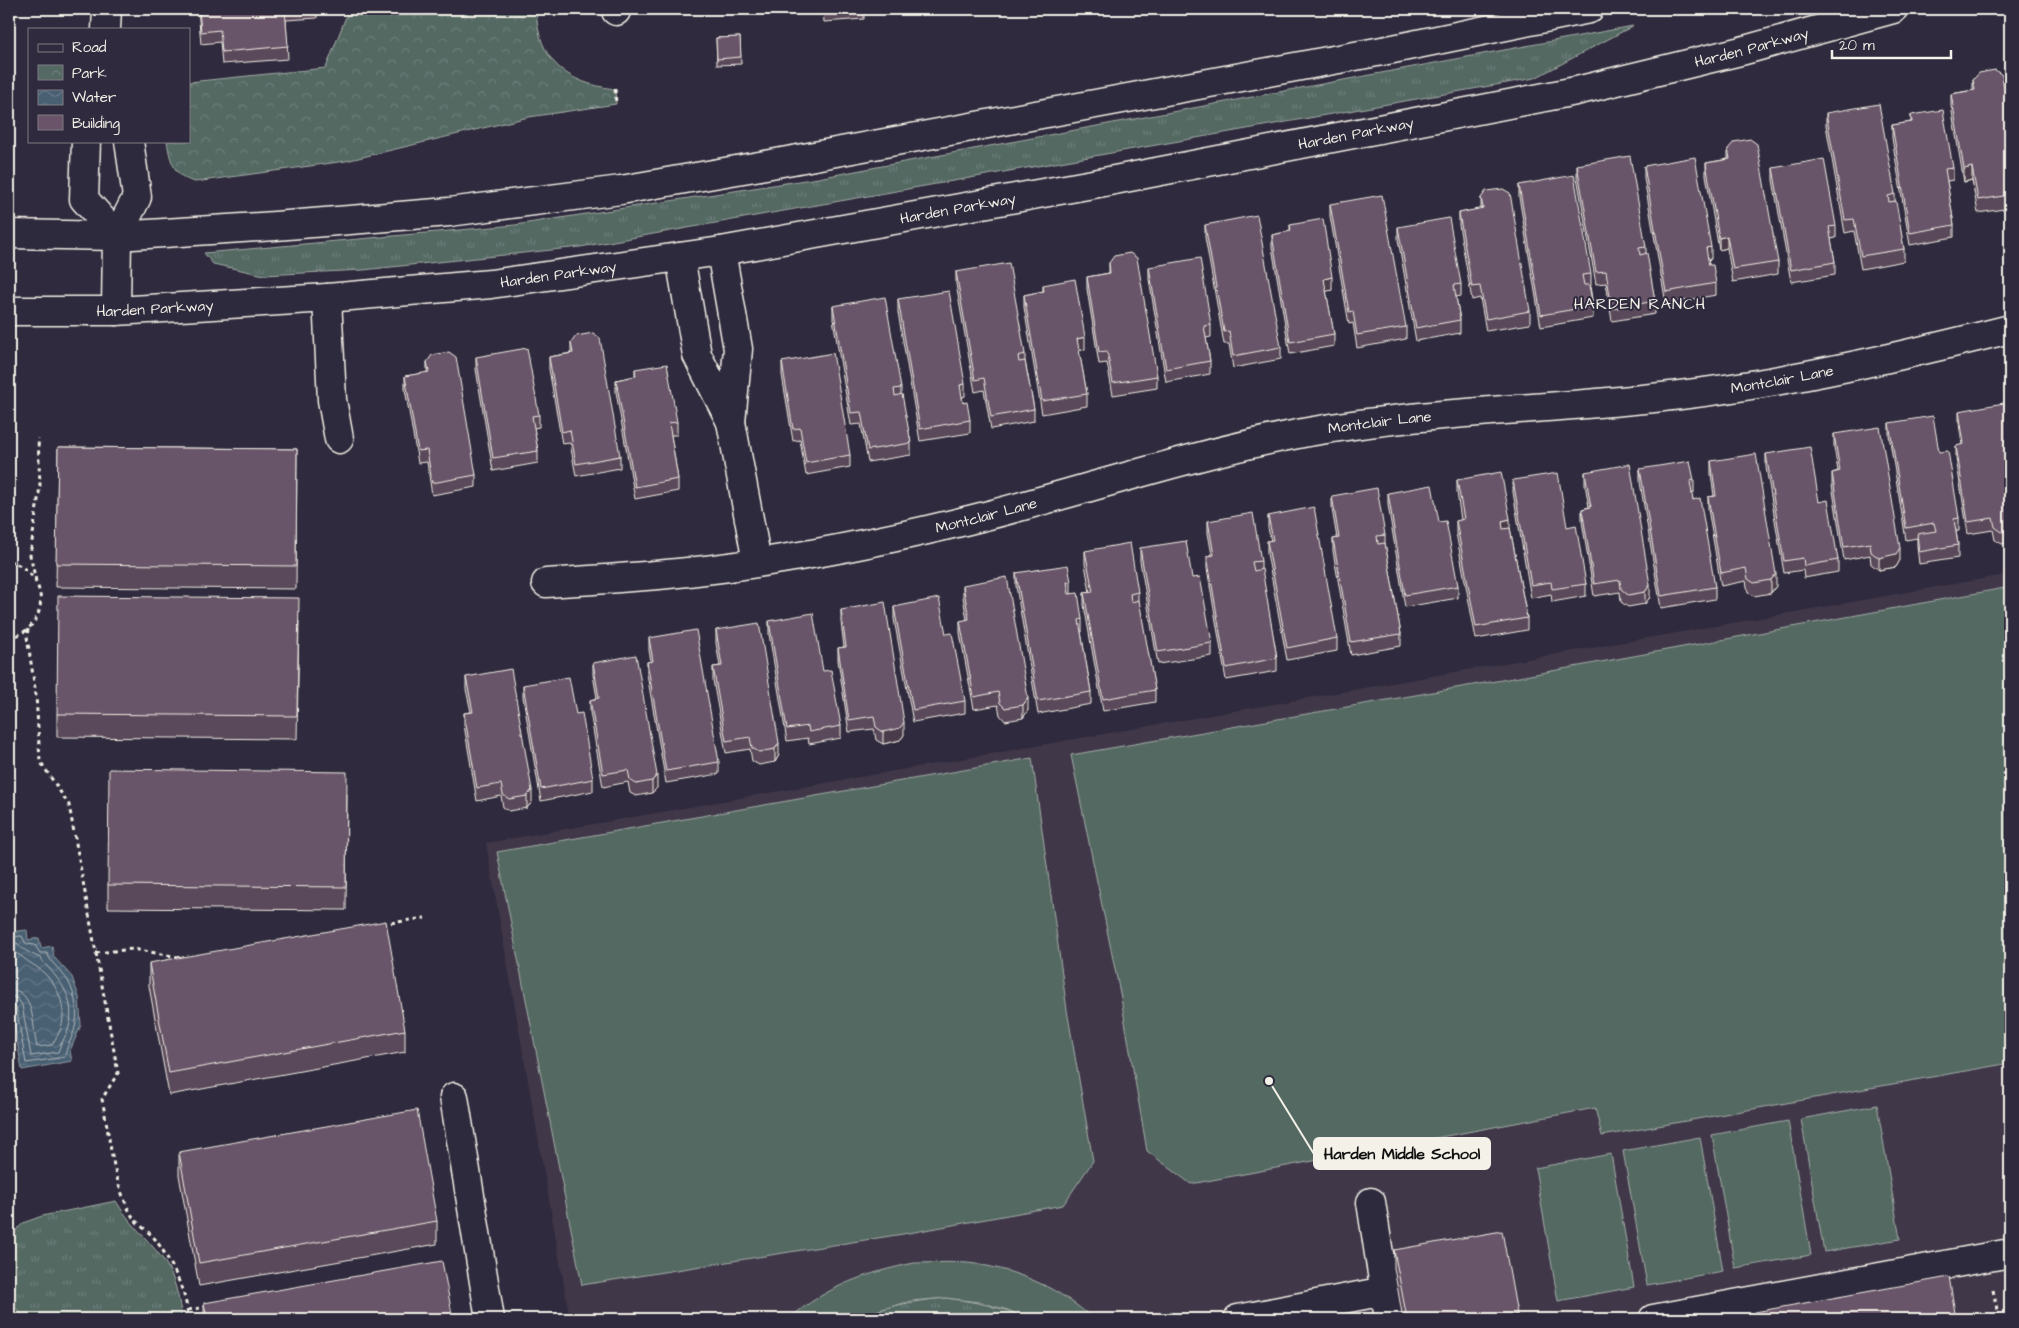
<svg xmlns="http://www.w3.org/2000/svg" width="2019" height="1328" viewBox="0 0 2019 1328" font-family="'Architects Daughter',sans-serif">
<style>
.built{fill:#40374a}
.grass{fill:url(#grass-tufts);stroke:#a4ada6}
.park{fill:url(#park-crowns);stroke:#a4ada6}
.garden{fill:#546964;stroke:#a4ada6}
.water{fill:url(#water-waves);stroke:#8d9aa2}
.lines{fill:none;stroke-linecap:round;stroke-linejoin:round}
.shore{stroke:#b0b7b9;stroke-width:1}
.minor-casing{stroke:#f4f1e8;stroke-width:31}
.path{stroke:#f4f1e8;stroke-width:3;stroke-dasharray:4 4;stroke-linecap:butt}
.minor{stroke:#2f2a3d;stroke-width:28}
.wall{fill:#5a485a;stroke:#f4f1e8}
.shaded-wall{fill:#4a3b4a;stroke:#f4f1e8}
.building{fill:#695469;stroke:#f4f1e8}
.labels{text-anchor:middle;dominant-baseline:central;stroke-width:4;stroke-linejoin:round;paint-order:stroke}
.street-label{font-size:15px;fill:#f4f1e8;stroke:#2f2a3d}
.neighbourhood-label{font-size:16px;letter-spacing:1px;fill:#f4f1e8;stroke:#2f2a3d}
.leader{fill:none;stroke:#f4f1e8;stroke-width:2}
.callout-dot{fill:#f4f1e8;stroke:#2f2a3d;stroke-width:2}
.callout{fill:#f4f1e8;stroke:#f4f1e8;stroke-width:2}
.callout-label{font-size:16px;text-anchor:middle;font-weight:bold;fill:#111}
</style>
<defs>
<pattern id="grass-tufts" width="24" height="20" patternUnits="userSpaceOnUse" patternTransform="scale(1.25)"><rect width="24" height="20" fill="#546964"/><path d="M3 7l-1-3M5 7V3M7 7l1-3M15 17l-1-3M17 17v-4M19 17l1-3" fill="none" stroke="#6d7f7a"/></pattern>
<pattern id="park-crowns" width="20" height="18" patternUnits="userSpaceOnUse" patternTransform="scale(1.25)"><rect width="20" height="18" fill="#546964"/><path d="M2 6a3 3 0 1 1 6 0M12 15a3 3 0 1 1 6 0" fill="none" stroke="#6d7f7a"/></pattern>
<pattern id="water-waves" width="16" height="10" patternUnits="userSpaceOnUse" patternTransform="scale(1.25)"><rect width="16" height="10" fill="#496073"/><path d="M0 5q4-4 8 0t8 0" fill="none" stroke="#647787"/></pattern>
</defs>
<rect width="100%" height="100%" fill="#2f2a3d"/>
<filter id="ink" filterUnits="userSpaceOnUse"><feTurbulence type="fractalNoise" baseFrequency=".02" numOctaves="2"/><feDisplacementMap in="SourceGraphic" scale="10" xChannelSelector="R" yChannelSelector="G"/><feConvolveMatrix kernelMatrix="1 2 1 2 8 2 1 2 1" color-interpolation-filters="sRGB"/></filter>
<g filter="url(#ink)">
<!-- built -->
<path class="built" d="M2010,574V1319H570L486,843Z"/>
<!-- grass -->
<path class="grass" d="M1633,26L1535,78L580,247L363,270L264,275L213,264L204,253L515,225L818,178Z
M116,1201C129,1223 146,1237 162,1258C175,1275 179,1298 182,1319H25L14,1306L9,1296V1238L23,1223L42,1216Z
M946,1298C975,1302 1001,1306 1027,1319H855C887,1306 911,1301 946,1298Z"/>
<!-- park -->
<path class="park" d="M349,9H536C538,61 566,83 615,89L616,104L529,117L346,161L195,182C174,177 170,161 167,141H189V82L326,68Z"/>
<!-- garden -->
<path class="garden" d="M2010,587V1063L1602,1136L1595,1108L1191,1184L1147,1151L1121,998L1071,755L1519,677Z
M1032,758L1067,1010L1093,1161L1063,1205L909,1233L582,1285L497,852Z
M1877,1105L1900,1239L1824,1252L1801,1119Z
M1788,1121L1811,1255L1735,1268L1712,1135Z
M1700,1137L1723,1271L1647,1285L1623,1151Z
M1611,1154L1634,1287L1558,1301L1535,1168Z
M914,1263C935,1263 956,1261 976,1264C1020,1271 1061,1289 1093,1319H1027L1008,1310L979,1302L946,1298L911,1301L879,1310L855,1319H789C827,1286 866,1273 914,1263Z"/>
<!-- water -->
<path class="water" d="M27,930L28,940L39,938L41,948L52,946L54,957L72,977L79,997L81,1025L70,1051L72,1061L22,1070L9,995V943H10L9,932Z"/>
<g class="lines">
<!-- shore -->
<path class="shore" d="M9,937L22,936L26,944L35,945L40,953H47C51,964 62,971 68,981C76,995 79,1016 74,1031C71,1041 66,1047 65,1057L26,1063L16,1007L13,1004L9,1003
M9,943H17C23,951 34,955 42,959C42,960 45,965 46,965C62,983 74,998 70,1023C68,1034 61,1042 58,1052L31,1056L22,1005L17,998L9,997
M9,951C17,951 25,960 32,964C53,976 69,1003 61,1028C59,1034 55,1039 52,1045L37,1047C32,1027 36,990 9,989"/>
<!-- minor casing -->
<g class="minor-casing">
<g id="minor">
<path d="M616,11L617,9"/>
<path d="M106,29L107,9"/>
<path d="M86,141L84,199L117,236L116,311"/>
<path d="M9,234L117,236L275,226L449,212L621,190L771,164L1393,49L1589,9"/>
<path d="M117,236L137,197L129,141"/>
<path d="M721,251L738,349L731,422L757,562"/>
<path d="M680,257L697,355L731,422"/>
<path d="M327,298L332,400L339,439"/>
<path id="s1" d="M9,311H116L327,298L491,284L721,251L1104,182L1576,91L1741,51L1893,9"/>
<path id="s2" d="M546,583C594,580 641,577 688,572C789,561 891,540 989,515C1096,487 1200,452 1308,432C1432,410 1556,410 1680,395C1791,382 1902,356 2010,329"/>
<path d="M454,1097L490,1319"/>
<path d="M1371,1202L1389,1319"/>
<path d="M1238,1319L1385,1291"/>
<path d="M1653,1319L2010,1253"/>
</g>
</g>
<!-- path -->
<path class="path" d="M615,89L616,104
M9,561C50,573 52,628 9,638
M36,581L30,555L40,486L38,438
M28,629L27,637L36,695L40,761L69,805L118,1073L102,1099C110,1137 112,1179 131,1214C136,1224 148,1230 155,1239C170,1259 188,1294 188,1319
M383,924L425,918
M96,953L133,949L184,958
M1993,1290L1999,1319
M188,1310L206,1307"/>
<!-- minor -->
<use href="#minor" class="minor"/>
</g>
<!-- wall -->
<path class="wall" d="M198,9H317V18L286,20L288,59L222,64L220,42L201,44Z
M740,9H807V13L772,15V11L741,14Z
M823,9H883L864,10V19L824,22Z
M740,37L741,64L717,65L716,38Z
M1973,80L2010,124V208L1978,213L1972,180L1964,182L1951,106V94L1973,90Z
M1826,113L1895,194V201L1904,249V261L1861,269L1854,231L1845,233L1826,125Z
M1911,115L1953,168V180L1947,181L1954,225V237L1910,245L1892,138V125L1911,122Z
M1728,149L1778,262V274L1733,282L1727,248L1719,250L1706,175V163L1728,159Z
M1577,165L1646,247V254L1655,301V314L1612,321L1606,283L1596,284L1577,177Z
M1644,166L1711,259L1708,260L1709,265L1716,283V295L1666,304L1644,178Z
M1773,168L1836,226V238L1831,239L1835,262V275L1791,282L1773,180Z
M1519,185L1591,274V286H1590L1593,306V318L1541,327L1519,197Z
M1481,198L1530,311V324L1486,331L1480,298L1472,300L1459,225V213L1481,209Z
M1330,204L1406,327V339L1357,348L1353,323L1349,324L1330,216Z
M1205,225L1281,347V359L1233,368L1229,344H1224L1205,237Z
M1290,225L1332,290L1326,291L1334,334V346L1290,354L1272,247V235L1290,231Z
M1398,227L1461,284V296L1456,297L1460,320V333L1416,341L1398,239Z
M1109,263L1157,376V388L1113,395L1107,363L1099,364L1087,289V277L1109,273Z
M1149,267L1211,325V337L1206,338L1210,361V374L1166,382L1149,279Z
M956,272L1025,354V361L1034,409V421L991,429L984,390L975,392L956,284Z
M1043,285L1085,349L1079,351L1087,394V406L1042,414L1024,307V295L1043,291Z
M898,299L965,396L962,397L963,403L970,420V433L920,441L898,312Z
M833,306L901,388V395L911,443V455L868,462L861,424L851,425L833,319Z
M571,343L620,456V468L576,476L570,443L562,444L549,369V357L571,353Z
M476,357L539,415V427L534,428L538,451V463L493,471L476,369Z
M427,362L476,475V487L432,495L427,462L418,463L405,389V376L427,373Z
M782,362L850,455V467L806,475L800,440L793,441L782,375Z
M635,369L677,422V435H671L678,479V491L635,499L616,392V380L635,376Z
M1959,411L2010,442V543L2002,544L1995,540L1993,530L1968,534L1956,458V446L1962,445L1959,423Z
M1889,423L1939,452L1959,518V531H1956L1958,545V558L1919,564L1917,546V538L1906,540L1889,435Z
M1834,434L1900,560L1896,567L1879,570L1871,564L1870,555L1844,560L1832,485V473L1838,471L1834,447Z
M58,447L297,449L296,589L56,587Z
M1766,454L1819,502L1838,560V572L1804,578L1803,570L1784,573L1766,467Z
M1711,461L1776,586L1771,593L1754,596L1748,592L1746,581L1721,586L1708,509V497L1714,496L1711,474Z
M1640,469L1694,480V493H1692L1693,500L1715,587V599L1661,608L1640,482Z
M1585,472L1650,597L1645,604L1628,607L1621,602L1620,592L1594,596L1582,521V509L1589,507L1585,484Z
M1457,480L1510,528L1527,618V630L1476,639L1456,533V521L1461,520L1457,492Z
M1513,480L1567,527L1586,584V596L1552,602L1551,594L1531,598L1513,492Z
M1388,493L1439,522L1458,586V598L1405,607L1388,505Z
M1332,496L1385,535V543L1401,634V646L1351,655L1333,551V539L1337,538L1332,509Z
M1268,516L1337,638V651L1287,660L1267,553V541H1271L1268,528Z
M1208,521L1261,561V569L1277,658V671L1226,680L1207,568V556L1212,555L1208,533Z
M1140,548L1192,578L1212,643V656L1158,664L1140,561Z
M1085,551L1138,592V600L1155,690V702L1103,711L1084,605V593L1090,592L1085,564Z
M1016,573L1071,582V594L1082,632H1081L1091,692V704L1038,714L1016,586Z
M963,585L1028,710L1023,718L1005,721L1000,715L998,705L974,709L960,633V621L967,620L963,597Z
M894,607L965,701V713L913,722L894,619Z
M841,610L904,735L900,740L883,744L876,740L874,729L849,732L838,660V648L844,647L841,622Z
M299,621L297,739L57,737V714Z
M769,621L823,671L841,726V738L809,744L808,738L787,741L769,634Z
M716,630L779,755L775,762L759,765L752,761L750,749L726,753L713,680V667L720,666L716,643Z
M649,638L719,762V774L666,783L647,674V662L651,661L649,650Z
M593,663L657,788L652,793L636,796L630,793L628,782L603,787L590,712V700L597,698L593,675Z
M466,677L532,802L527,808L509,811L503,807L501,796L477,801L464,725V713L471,712L466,689Z
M523,685L576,714L593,779V791L541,801L523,697Z
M347,794L346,910L108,908V885Z
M149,963L405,1030V1052L169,1095L149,986Z
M179,1152L437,1221V1244L199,1286L179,1175Z
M1394,1250L1517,1314V1319H1403L1394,1268Z
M204,1303L453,1319H204Z"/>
<!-- shaded-wall -->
<path class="shaded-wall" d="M1972,167V180L1964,182V169Z
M1727,236V248L1719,250V238Z
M1711,247V259L1706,260V248Z
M1332,277V290L1324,292V279Z
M1085,337V349L1077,351V339Z
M965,384V396L960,398V385Z
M1510,519V531L1502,533V521Z
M1900,548V560L1896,567L1879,570V558Z
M1776,574V586L1771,593V580Z
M1650,585V597L1645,604V592Z
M1082,619V632H1079V620Z
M1028,698V710L1023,718V705Z
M904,722V735L900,740L883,744V732Z
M779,743V755L775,762V749Z
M657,775V788L652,793V781Z
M532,790V802L527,808V796Z"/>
<!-- building -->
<path class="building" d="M199,9H285L288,46L222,52L220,30L201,32Z
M823,9H841L824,10Z
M740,37L741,57L717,59L716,38Z
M1995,70L2002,75L2010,124V195L1978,200L1972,167L1964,169L1951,94L1975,90L1973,80L1979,73Z
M1879,104L1895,194L1888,196L1889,202L1896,201L1904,249L1861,256L1854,219L1845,220L1826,113Z
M1943,110L1953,168L1945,169L1954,225L1910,233L1892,125L1912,122L1911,115Z
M1750,139L1757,144L1778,262L1733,269L1727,236L1719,238L1706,163L1730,159L1728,149L1734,142Z
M1630,156L1646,247L1639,248L1640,255L1647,253L1655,301L1612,309L1606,271L1596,272L1577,165Z
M1695,157L1711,247L1706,248L1709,265H1713L1716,283L1666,292L1644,166Z
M1824,159L1836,226L1829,227L1835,262L1791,270L1773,168Z
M1574,175L1591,274L1582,275L1584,285H1589L1593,306L1541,315L1519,185Z
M1503,189L1510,193L1530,311L1486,319L1480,286L1472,287L1459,213L1483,208L1481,198L1486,191Z
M1382,195L1406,327L1357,335L1353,311L1349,312L1330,204Z
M1257,215L1281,347L1233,356L1229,331L1224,332L1205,225Z
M1449,218L1461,284L1454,285L1460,320L1416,328L1398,227Z
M1323,219L1332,277L1324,279L1334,334L1290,342L1272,235L1291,231L1290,225Z
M1130,253L1137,258L1157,376L1113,383L1107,351L1099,352L1087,277L1110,273L1109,263L1114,256Z
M1200,258L1211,325L1204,326L1210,361L1166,369L1149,267Z
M1009,263L1025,354L1018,356L1019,362L1025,361L1034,409L991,417L984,378L975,380L956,272Z
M1075,279L1085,337L1077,339L1087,394L1042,401L1024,295L1044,291L1043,285Z
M949,291L965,384L960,385L963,403L967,402L970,420L920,429L898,299Z
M885,297L901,388L894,389L895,396L902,394L911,443L868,450L861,412L851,413L833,306Z
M593,333L600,338L620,456L576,464L570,430L562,432L549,357L573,353L571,343L576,336Z
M527,348L539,415L532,416L538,451L493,458L476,357Z
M449,352L456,357L476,475L432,483L427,450L418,451L405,376L429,372L427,362L432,355Z
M833,353L850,455L806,463L800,428L793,429L782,362Z
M667,364L677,422L669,423L678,479L635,487L616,380L636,376L635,369Z
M2004,403L2010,442V530L2002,532L1995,527L1993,518L1968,522L1956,446L1964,444L1959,411Z
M1933,416L1939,452L1948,451L1959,518L1954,519L1958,545L1919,552L1917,534L1936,531L1934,523L1906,528L1889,423Z
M1880,427L1900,548L1896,554L1879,558L1871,552L1870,543L1844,547L1832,473L1840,471L1834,434Z
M58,447L297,449L296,566L56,564Z
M1810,447L1819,502L1828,500L1838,560L1804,566L1803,558L1784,561L1766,454Z
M1756,454L1776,574L1771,580L1754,583L1748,579L1746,568L1721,573L1708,497L1716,496L1711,461Z
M1690,461L1694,480L1690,481L1693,500L1700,498L1715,587L1661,596L1640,469Z
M1630,464L1650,585L1645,592L1628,595L1621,589L1620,580L1594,584L1582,509L1591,507L1585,472Z
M1501,472L1510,519L1502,521L1503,529L1510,528L1527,618L1476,627L1456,521L1464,519L1457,480Z
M1558,473L1567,527L1576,525L1586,584L1552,589L1551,582L1531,585L1513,480Z
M1432,485L1439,522L1446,521L1458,586L1405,595L1388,493Z
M1377,488L1385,535L1377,536L1378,544L1385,543L1401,634L1351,642L1333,539L1339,538L1332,496Z
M1314,507L1337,638L1287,648L1267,541L1273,540L1268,516Z
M1253,513L1261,561L1252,562L1254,571L1262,569L1277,658L1226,668L1207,556L1214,555L1208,521Z
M1186,541L1192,578L1200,577L1212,643L1158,652L1140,548Z
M1130,543L1138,592L1130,594L1131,602L1139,600L1155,690L1103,699L1084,593L1093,592L1085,551Z
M1068,565L1071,582H1067L1069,594L1078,593L1082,619L1079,620L1091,692L1038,701L1016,573Z
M1007,577L1028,698L1023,705L1005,708L1000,703L998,692L974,697L960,621L969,619L963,585Z
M58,596L299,598L297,716L57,714Z
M939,598L946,634L952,633L965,701L913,710L894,607Z
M885,602L904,722L900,728L883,732L876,727L874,716L849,720L838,648L846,647L841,610Z
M813,613L823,671L831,670L841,726L809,732L808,726L787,729L769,621Z
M759,623L779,743L775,749L759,752L752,748L750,737L726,741L713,667L722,666L716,630Z
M696,630L719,762L666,771L647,662L653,661L649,638Z
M636,655L657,775L652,781L636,784L630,780L628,770L603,774L590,700L599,698L593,663Z
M511,669L532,790L527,796L509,799L503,795L501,784L477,788L464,713L473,712L466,677Z
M569,677L576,714L582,713L593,779L541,789L523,685Z
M109,769L347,772L346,887L108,885Z
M386,921L405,1030L169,1073L149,963Z
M417,1110L437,1221L199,1263L179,1152Z
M1502,1231L1517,1314L1487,1319H1407L1394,1250Z
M442,1261L453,1319H207L204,1303Z
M1949,1277L1956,1319H1756L1755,1312Z"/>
</g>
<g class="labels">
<!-- street labels -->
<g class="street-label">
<text stroke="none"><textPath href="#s1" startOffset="1766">Harden Parkway</textPath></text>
<text stroke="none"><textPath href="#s1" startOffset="1361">Harden Parkway</textPath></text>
<text stroke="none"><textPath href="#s1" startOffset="956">Harden Parkway</textPath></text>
<text stroke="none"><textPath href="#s1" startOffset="551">Harden Parkway</textPath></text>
<text stroke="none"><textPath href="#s1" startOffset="146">Harden Parkway</textPath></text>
<text stroke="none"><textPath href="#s2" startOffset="1256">Montclair Lane</textPath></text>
<text stroke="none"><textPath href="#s2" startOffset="851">Montclair Lane</textPath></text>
<text stroke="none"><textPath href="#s2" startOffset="446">Montclair Lane</textPath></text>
</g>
<!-- neighbourhood labels -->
<g class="neighbourhood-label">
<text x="1640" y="304">HARDEN RANCH</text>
</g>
</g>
<!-- callouts -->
<path class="leader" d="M1269 1081L1314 1154"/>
<circle class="callout-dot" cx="1269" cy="1081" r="5"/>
<rect class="callout" x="1314" y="1138" width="176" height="31" rx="5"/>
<g class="callout-label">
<text x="1402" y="1159">Harden Middle School</text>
</g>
<!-- margin -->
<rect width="2019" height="1328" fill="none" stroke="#2f2a3d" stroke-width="30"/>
<rect x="15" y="15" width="1989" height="1298" fill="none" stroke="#f4f1e8" stroke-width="2" filter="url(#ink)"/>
<!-- legend -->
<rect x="28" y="28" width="162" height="115" fill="#2f2a3d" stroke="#7e7a81"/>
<rect x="38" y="44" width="25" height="8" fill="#2f2a3d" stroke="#7e7a81"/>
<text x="72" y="52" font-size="15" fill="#f4f1e8">Road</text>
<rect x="38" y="65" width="25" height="15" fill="url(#park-crowns)" stroke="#7e7a81"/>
<text x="72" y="78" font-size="15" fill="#f4f1e8">Park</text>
<rect x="38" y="90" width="25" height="15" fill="url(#water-waves)" stroke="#7e7a81"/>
<text x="72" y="102" font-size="15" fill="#f4f1e8">Water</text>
<rect x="38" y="115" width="25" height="15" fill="#695469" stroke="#7e7a81"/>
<text x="72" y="128" font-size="15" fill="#f4f1e8">Building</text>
<!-- scale -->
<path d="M1832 50v8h119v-8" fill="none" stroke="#f4f1e8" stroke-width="2.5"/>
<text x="1839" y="50" font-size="15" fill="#f4f1e8" stroke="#2f2a3d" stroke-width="4" paint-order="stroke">20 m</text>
</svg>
